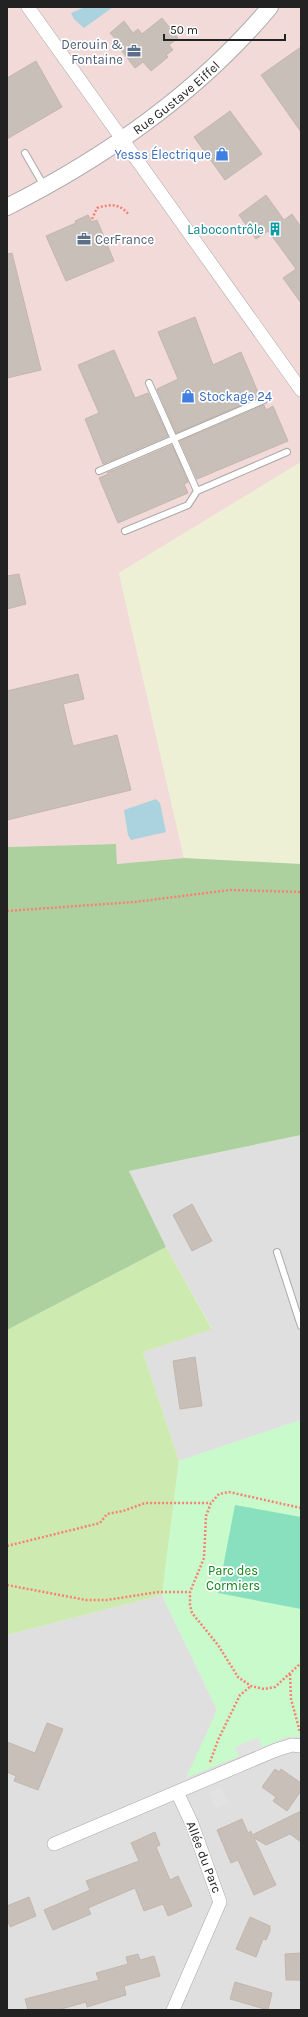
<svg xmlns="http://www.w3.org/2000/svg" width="308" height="2017" viewBox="0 0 308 2017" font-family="Karla,sans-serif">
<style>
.residential{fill:#e0dfdf}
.commercial{fill:#f2dad9}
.farmland{fill:#eef0d5}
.grass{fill:#cdebb0}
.forest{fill:#add19e}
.park{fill:#c8facc}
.pitch{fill:#88e0be}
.parking{fill:#e2e2e2}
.water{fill:#aad3df}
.building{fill:#c7bfb8;stroke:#c4b6ab}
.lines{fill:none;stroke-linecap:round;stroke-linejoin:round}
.service-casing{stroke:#a9a9a9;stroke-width:8}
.minor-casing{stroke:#a9a9a9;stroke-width:14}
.tertiary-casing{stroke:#a9a9a9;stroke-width:18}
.path{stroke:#fa8072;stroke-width:2.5;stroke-dasharray:2 2;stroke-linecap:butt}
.service{stroke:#fff;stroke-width:6}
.minor{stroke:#fff;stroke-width:13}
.tertiary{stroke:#fff;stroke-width:16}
.labels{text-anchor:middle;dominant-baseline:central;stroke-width:3.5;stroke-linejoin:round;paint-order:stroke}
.service-label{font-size:13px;fill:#4e5e75;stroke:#fff;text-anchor:end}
.street-label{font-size:13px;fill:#222;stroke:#fff}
.shop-label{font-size:13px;fill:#366cbe;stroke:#fff;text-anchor:end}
.culture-label{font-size:13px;fill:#0d838f;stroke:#fff;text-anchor:end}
.park-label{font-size:13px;fill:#0c8416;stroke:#fff}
</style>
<rect width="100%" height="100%" fill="#f2efe9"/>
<!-- residential -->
<path class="residential" d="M301,1135V1420L179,1461L143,1352L212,1328L166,1247L129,1171Z
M162,1595L217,1710L287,1737H301V2010H7V1635Z"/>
<!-- commercial -->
<path class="commercial" d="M7,7H301V462L119,573L184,858L117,864L116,844L7,847Z"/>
<!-- farmland -->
<path class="farmland" d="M301,462V864L184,858L119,573Z"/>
<!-- grass -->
<path class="grass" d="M166,1247L212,1329L143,1352L179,1461L162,1595L7,1635V1330Z"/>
<!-- forest -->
<path class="forest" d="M116,844L117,864L184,858L301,864V1135L129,1171L166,1247L7,1330V847Z"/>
<!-- park -->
<path class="park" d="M301,1420V1737H287L186,1778L217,1710L162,1595L179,1461Z"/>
<!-- pitch -->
<path class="pitch" d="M235,1505L301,1517V1609L218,1593Z"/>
<!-- parking -->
<path class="parking" d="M258,1737L262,1748L240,1758L235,1747Z
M221,1787L228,1803L216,1808L209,1792Z"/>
<!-- water -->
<path class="water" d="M85,7H113L84,28L74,19L71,13Z
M156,799L160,803L166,832L131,840L128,835L124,810Z"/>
<!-- building -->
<path class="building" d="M162,18L178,38L169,45L173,50L166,55L168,57L151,71L143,62L135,68L117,45L119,43L110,33L124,21L133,33L138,29L142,34Z
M301,47V132L261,75Z
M36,61L62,107L7,139V78Z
M230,111L262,154L225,180L194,137Z
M266,195L284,220L292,214L301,227V303L283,278L296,269L280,247L268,231L256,239L239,215Z
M88,215L92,222L97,220L114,261L66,281L46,236L76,223L75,221Z
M12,253L41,370L7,378V254Z
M195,317L213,365L241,352L260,397L176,433L157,389L178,379L158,332Z
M114,350L135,398L148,393L168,436L103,464L85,419L99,413L78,365Z
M264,405L266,410L273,406L288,441L197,479L180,441Z
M172,445L188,482L184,484L188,493L118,523L99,478L108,474L107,473Z
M19,574L26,604L7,609V576Z
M78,674L84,699L63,704L73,746L117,735L131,790L7,820V691Z
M192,1204L212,1241L192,1251L173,1215Z
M195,1357L202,1406L180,1409L173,1361Z
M47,1723L63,1729L38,1790L14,1781L16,1776L7,1772V1742L35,1753Z
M275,1769L279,1772L281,1769L301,1783V1791L287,1811L273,1801L276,1797L262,1787Z
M301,1811V1842L290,1834L266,1845L254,1838L276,1885L254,1895L238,1860L231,1863L217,1830L242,1819L248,1833L251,1831L252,1835Z
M155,1832L160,1845L156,1847L170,1880L178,1876L192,1906L168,1916L163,1904L144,1911L135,1888L88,1908L91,1914L53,1930L44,1910L90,1890L86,1881L139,1861L131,1843Z
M29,1897L36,1916L10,1927L7,1918V1906Z
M250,1917L270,1926V1931L266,1940L263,1939L256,1957L236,1949Z
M301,1953V1980H286L285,1954Z
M138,1954L140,1960L154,1956L160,1976L124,1986L126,1995L87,2007L86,2002L58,2010H28L25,1999L99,1980L96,1973L128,1964L126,1957Z
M235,1982L272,1993L268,2010L230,1999Z"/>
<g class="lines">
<!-- service casing -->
<g class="service-casing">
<path id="service" d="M25,153L44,186
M149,383L197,491
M99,471L264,400
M125,531L188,505L197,491L287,452
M277,1252L301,1326"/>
</g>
<!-- minor casing -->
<g class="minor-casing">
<path id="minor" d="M28,7L301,390
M54,1844L276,1750L292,1745L301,1746
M173,2010L220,1902L192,1824L177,1792"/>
</g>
<!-- tertiary casing -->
<g class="tertiary-casing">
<g id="tertiary">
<path id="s1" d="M7,207C106,157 198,93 270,7"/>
</g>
</g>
<!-- path -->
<path class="path" d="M92,219L97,208C110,204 120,203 129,215
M7,911L134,902L231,890L301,892
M301,1508L229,1492L219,1494L211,1503L206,1516L204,1558L190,1592V1605L192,1613L218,1645L238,1677L251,1686L264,1689L275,1687L301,1663
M7,1546L100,1523L107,1514L123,1511L145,1503H211
M7,1585L86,1600H107L158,1592H190
M290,1674L291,1699L300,1732
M210,1762L218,1740L240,1695L251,1686"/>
<!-- service -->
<use href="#service" class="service"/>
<!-- minor -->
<use href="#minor" class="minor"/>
<!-- tertiary -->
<use href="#tertiary" class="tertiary"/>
</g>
<!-- icons -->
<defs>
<g id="office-bare" transform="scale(1.08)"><path d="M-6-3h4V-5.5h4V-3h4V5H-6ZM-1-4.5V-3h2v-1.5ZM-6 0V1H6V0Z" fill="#5c6f8a" stroke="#fff" stroke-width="2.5" paint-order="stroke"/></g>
<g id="shop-bare" transform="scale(1.08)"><path d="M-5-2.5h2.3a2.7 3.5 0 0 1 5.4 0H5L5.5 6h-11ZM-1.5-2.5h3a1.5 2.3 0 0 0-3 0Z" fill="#3f7fe0" stroke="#fff" stroke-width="2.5" paint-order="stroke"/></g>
<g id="building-bare" transform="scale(1.08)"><path d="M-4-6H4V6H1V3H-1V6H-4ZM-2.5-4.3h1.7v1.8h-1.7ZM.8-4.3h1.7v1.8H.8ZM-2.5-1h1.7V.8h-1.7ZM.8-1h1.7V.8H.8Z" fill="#0f9aa8" stroke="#fff" stroke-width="2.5" paint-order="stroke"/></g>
</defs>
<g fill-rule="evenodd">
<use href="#office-bare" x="134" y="51"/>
<use href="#shop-bare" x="222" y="154"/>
<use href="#building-bare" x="275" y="229"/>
<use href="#office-bare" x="84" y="239"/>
<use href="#shop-bare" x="188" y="396"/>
</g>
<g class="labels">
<!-- service labels -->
<g class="service-label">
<text x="123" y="44">Derouin &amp;<tspan x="123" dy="15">Fontaine</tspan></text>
<text x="95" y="239" text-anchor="start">CerFrance</text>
</g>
<!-- street labels -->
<g class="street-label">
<text stroke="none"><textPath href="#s1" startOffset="202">Rue Gustave Eiffel</textPath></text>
<text transform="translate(204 1857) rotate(69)">Allée du Parc</text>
</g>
<!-- shop labels -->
<g class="shop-label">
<text x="211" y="154">Yesss Électrique</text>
<text x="199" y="396" text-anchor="start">Stockage 24</text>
</g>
<!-- culture labels -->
<g class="culture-label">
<text x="264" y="229">Labocontrôle</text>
</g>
<!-- park labels -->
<g class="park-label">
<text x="233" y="1570">Parc des<tspan x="233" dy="15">Cormiers</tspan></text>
</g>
</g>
<!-- border -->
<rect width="308" height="2017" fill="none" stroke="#222222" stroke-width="16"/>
<!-- scale -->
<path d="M164 34v6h121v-6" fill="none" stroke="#222222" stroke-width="2"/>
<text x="170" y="34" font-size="12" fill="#222222" stroke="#ffffff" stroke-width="3" paint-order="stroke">50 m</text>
</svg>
